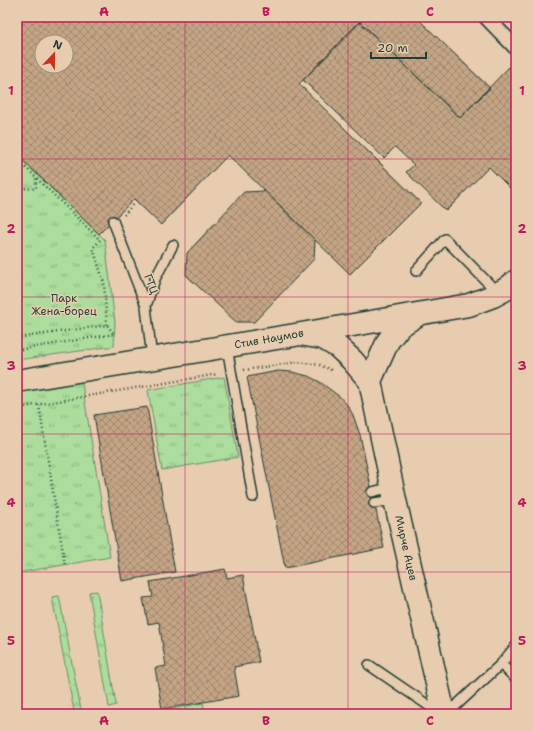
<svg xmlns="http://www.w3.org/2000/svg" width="533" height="731" viewBox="0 0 533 731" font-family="'Shantell Sans',sans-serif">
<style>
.grass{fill:url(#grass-tufts);stroke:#668d68}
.pitch{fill:#acdd9d;stroke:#668d68}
.building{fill:url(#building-cross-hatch);stroke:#1f3d34;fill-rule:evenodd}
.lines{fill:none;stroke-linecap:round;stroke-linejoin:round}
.service-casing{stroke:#1f3d34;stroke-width:12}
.pedestrian-casing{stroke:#1f3d34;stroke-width:17}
.tertiary-casing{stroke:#1f3d34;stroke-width:25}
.path{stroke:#1f3d34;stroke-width:2.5;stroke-dasharray:1 3;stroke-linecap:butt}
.service{stroke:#e8ccaf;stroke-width:9}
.pedestrian{stroke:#e8ccaf;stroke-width:14}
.tertiary{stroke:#e8ccaf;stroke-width:22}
.grid{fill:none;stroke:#c2185b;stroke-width:1;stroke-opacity:0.55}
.labels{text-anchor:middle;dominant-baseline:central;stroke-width:3;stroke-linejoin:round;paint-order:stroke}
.street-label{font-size:11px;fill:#1f3d34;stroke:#e8ccaf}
.park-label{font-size:11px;fill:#264539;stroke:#e8ccaf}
.neatline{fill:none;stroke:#c2185b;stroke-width:1.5}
.grid-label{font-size:13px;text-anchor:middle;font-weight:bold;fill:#c2185b}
</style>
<defs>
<pattern id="grass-tufts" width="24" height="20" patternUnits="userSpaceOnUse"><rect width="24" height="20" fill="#acdd9d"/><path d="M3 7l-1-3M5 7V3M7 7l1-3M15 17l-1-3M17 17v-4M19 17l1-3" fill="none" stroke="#8bb481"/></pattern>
<pattern id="building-cross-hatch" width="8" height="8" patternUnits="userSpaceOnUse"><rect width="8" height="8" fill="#c4a485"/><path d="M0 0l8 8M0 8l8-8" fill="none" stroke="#9f876e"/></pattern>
</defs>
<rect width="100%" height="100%" fill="#e8ccaf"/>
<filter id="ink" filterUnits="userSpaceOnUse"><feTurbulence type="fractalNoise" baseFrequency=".025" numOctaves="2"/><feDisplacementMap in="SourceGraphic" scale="8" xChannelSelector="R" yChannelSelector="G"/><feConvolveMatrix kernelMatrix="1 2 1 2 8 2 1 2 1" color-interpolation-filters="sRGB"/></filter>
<g filter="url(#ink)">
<!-- grass -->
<path class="grass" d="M17,155L105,240L115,323L114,346L17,360Z
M80,371L110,557L17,573V381Z
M224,377L238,457L162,470L148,390Z
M97,591L116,705L109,707L89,592Z
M59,596L81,710L74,711L52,597Z"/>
<!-- pitch -->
<path class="pitch" d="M203,703L205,714H168L167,710Z"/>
<!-- building -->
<path class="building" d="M17,17H364L299,84L421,203L350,274L228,155L161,225L134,199L99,234L17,155ZM42,42H66V66H42Z
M364,17H416L490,88L460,118L360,22Z
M360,22L460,118L509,67L516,74V194L489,167L446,211L406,172L414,165L395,147L384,158L303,80Z
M265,191L315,240L314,259L254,322H236L186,275L187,253L244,192Z
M278,371L292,372L308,376L320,382L340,397L348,406L353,415L360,435L384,548L285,568L247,377Z
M147,407L175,572L122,581L94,415Z
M225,569L227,578L243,575L259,662L234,667L239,696L162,709L155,668L166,666L159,622L148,624L143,598L153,597L150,582Z"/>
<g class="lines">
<!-- service casing -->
<g class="service-casing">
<path id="service" d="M113,221L146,306L152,359
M416,271L445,239L498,293
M146,306L155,279L173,245
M227,347L253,497
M372,492L392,487
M374,503L395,500
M501,664L516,679
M369,665L441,714
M447,714L501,664L516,646"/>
</g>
<!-- pedestrian casing -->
<g class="pedestrian-casing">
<path id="pedestrian" d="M486,17L516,48"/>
</g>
<!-- tertiary casing -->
<g class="tertiary-casing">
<path id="tertiary" d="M305,335L323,338L338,347L352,360L370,381L395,500L444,714
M17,381L301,334L469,305L493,296L506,289L516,281
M370,381L388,341L400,326L416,316"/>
</g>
<!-- path -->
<path class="path" d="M17,159L100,240L93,248L104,283L107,325L17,338
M17,190L26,188L32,189L36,188V177
M124,215L133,204
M17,350L114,334L107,325
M244,370L298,362L320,365L333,371
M39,405L65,565
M17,408L218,374"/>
<!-- service -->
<use href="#service" class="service"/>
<!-- pedestrian -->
<use href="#pedestrian" class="pedestrian"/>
<!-- tertiary -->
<use href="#tertiary" class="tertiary"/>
</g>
</g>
<!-- grid -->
<path class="grid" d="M185,17V714M348,17V714M17,159H516M17,297H516M17,434H516M17,572H516"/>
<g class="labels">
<!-- street labels -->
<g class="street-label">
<text transform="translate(151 284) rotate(69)">ГТЦ</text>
<text transform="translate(269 339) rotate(-10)">Стив Наумов</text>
<text transform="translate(406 548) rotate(77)">Мирче Ацев</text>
</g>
<!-- park labels -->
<g class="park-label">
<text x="64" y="298">Парк<tspan x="64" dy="13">Жена-борец</tspan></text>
</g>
</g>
<!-- margin -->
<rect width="533" height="731" fill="none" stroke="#e8ccaf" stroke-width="44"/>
<!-- north arrow -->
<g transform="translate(54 54) rotate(22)"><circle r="19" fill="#e8ccaf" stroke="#98937e"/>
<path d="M0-3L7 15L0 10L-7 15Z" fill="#c8321e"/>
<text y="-6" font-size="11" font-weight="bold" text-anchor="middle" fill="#1f3d34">N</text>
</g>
<!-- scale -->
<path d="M371 52v6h55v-6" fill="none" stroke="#1f3d34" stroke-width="2"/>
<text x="377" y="52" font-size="12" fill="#1f3d34" stroke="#e8ccaf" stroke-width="3" paint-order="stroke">20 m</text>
<rect x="22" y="22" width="489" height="687" class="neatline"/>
<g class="grid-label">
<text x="104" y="16">A</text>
<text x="266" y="16">B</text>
<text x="430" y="16">C</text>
<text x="11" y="95">1</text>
<text x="522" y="95">1</text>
<text x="11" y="233">2</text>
<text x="522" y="233">2</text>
<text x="11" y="370">3</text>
<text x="522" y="370">3</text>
<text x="11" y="507">4</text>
<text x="522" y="507">4</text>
<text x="11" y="645">5</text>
<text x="522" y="645">5</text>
<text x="104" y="725">A</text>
<text x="266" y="725">B</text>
<text x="430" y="725">C</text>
</g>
</svg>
